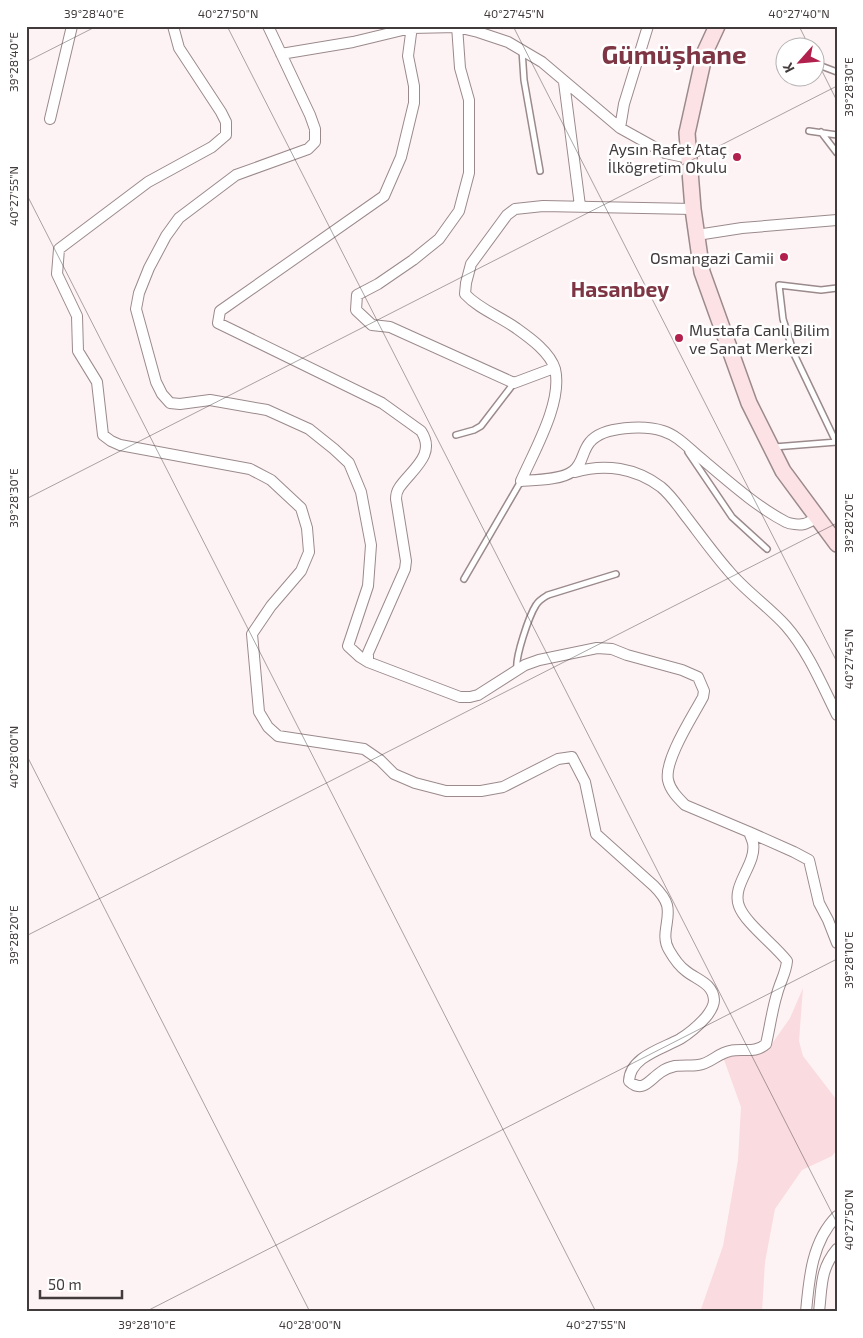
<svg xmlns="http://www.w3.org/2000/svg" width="863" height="1338" viewBox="0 0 863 1338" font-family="'Exo 2',sans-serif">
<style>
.green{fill:#fadbdf}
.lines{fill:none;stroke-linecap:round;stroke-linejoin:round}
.lane-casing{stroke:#9b8a8c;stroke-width:8}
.street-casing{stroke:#9b8a8c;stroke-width:12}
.secondary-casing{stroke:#9b8a8c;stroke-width:18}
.lane{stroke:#fff;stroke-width:5}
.street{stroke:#fff;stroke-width:10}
.secondary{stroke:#fce1e5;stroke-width:15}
.ticks{fill:none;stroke:#423b3b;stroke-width:1;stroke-opacity:0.45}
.poi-dot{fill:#b2214d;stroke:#fff;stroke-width:2}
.labels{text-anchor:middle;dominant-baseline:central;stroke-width:5;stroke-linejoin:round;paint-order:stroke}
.poi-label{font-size:16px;fill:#423b3b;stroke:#fff;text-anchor:end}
.district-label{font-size:21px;font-weight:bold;fill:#7e3644;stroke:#fff}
.town-label{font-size:26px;font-weight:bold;fill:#7e3644;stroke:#fff}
.neatline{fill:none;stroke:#423b3b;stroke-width:2}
.ticks-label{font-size:12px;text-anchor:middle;fill:#423b3b}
</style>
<rect width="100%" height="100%" fill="#fef3f4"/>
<!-- green -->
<path class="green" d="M803,988L799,1041L803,1056L836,1099L837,1150L832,1156L802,1170L775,1209L765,1262L762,1312H700L723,1246L738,1160L741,1107L723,1057L769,1048L790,1018Z"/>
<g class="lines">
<!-- lane casing -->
<g class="lane-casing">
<path id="lane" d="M522,50L524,80L540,171
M784,54H786
M816,64L837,72
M809,131L837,135
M821,132L837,153
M456,435L474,430L481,426L514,383
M836,442L794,354L783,319L779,285L821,290L837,288
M774,447L837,442
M688,452L732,517L767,549
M464,579L521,481
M517,669C515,657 529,616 536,605C539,600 543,598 548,595L616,574"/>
</g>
<!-- street casing -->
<g class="street-casing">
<path id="street" d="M173,26L179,48L221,112L226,122V135L212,147L148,182L59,249L57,274L77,316L78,351L97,382L103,435L111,441L120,445L250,469L271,480L301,508L307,528L309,552L301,571L271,606L252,634L259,712L268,727L278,736L364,749L380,760L394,774L415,783L446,791H481L503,787L558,759L572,757L585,782L596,834L654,886C659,891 665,898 667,905C671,920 660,935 669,950C673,957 679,966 686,971C697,980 713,983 714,1000C714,1006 710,1012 706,1017C698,1026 690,1033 680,1039C662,1049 630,1057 629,1081C643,1094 650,1079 661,1072C665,1069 670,1067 675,1066C683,1065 691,1066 698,1065C710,1064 718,1053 730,1051C743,1048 755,1054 766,1044C770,1027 772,1010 777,994C780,982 786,973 787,961C775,945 745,923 739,906C731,885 757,864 753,843C752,839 750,835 749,832L685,805C678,798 670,790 668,780C664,760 693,716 703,697L704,691L698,677L682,670L627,655L612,649L597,648L539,660L525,665L478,695L470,697H460L368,662L360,657L348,646L368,586L371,545L361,492L349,463L334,449L309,429L267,410L210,400L180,404L170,403L162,394L156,382L136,309L139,293L149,268L166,236L179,218L236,175L308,149L315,142V129L310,115L268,26
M457,26L460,68L469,100V173L459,211L439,239L413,260L378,284L357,295L356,310L372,325L390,327L514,383L554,368
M281,54L353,42L411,28L457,27L478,32L508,42L542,62L620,128L665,153L689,158
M564,82L580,206
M50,119L72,26
M620,128L624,104L648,26
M693,209L543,206L515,209L507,215L471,264L466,283L465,294C479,309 499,316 516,328C530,338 550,352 555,369C563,402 534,451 521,481C535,480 562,480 573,471C583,464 582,451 590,442C603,426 645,425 663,431C679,436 690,450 703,460C728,481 757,507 786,522C790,524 799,525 804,524C809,523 814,519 818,517
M697,235L742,228L837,220
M575,472C605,463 636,468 661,487C672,496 680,509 688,519C701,536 714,554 728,570C745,591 768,606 786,626C808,651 822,685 837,715
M368,662V653L405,569L406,561L396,499C396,495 397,491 399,488C411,470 437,455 421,431L382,403L218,323L220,311L384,196L401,157L414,103V86L408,56L412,26
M749,832L794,852L809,860L819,903L828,920L837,943
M806,1312C809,1278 812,1241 837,1216
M819,1312C822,1287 820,1269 837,1249"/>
</g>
<!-- secondary casing -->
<g class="secondary-casing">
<path id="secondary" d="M717,26L705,52L687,133L693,209L702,272L749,403L783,471L837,544"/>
</g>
<!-- lane -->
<use href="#lane" class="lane"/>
<!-- street -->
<use href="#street" class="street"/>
<!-- secondary -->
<use href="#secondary" class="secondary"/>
</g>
<!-- ticks -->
<path class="ticks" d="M227,26L837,1223M513,26L837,662M799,26L810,48M816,59L837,101M26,62L97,26M26,193L596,1312M26,499L837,86M26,754L310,1312M26,936L837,523M145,1312L837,959"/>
<!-- markers -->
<g class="poi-dot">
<circle cx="737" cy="157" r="5"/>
<circle cx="784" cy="257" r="5"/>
<circle cx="679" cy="338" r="5"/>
</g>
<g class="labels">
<!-- poi labels -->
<g class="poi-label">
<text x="727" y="148">Aysın Rafet Ataç<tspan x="727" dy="18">İlkögretim Okulu</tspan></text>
<text x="774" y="257">Osmangazi Camii</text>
<text x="689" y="329" text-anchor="start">Mustafa Canlı Bilim<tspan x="689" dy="18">ve Sanat Merkezi</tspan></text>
</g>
<!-- district labels -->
<g class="district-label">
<text x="620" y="288">Hasanbey</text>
</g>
<!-- town labels -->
<g class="town-label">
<text x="674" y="53">Gümüşhane</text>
</g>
</g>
<!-- border -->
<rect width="863" height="1338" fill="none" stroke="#ffffff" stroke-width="55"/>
<!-- north arrow -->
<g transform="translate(800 62) rotate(243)"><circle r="24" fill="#ffffff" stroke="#b3b1b1"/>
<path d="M0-4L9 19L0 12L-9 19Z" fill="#b2214d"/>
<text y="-8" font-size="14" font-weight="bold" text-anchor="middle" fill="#423b3b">K</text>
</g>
<!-- scale -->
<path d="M40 1290v8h82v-8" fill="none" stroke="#423b3b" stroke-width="2.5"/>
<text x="48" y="1290" font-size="15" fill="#423b3b" stroke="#ffffff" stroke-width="4" paint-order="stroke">50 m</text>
<rect x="28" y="28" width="808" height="1282" class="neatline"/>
<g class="ticks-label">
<text x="94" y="18">39°28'40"E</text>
<text x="228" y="18">40°27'50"N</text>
<text x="514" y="18">40°27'45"N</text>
<text x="799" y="18">40°27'40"N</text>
<text transform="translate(14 62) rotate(-90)" y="4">39°28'40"E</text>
<text transform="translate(849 87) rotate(-90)" y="4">39°28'30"E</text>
<text transform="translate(14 196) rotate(-90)" y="4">40°27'55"N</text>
<text transform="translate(14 498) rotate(-90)" y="4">39°28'30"E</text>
<text transform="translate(849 523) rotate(-90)" y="4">39°28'20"E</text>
<text transform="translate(849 659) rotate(-90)" y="4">40°27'45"N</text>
<text transform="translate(14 757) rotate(-90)" y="4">40°28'00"N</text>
<text transform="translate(14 935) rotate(-90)" y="4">39°28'20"E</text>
<text transform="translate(849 960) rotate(-90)" y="4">39°28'10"E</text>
<text transform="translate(849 1220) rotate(-90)" y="4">40°27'50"N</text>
<text x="147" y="1329">39°28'10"E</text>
<text x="310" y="1329">40°28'00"N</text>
<text x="596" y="1329">40°27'55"N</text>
</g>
</svg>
